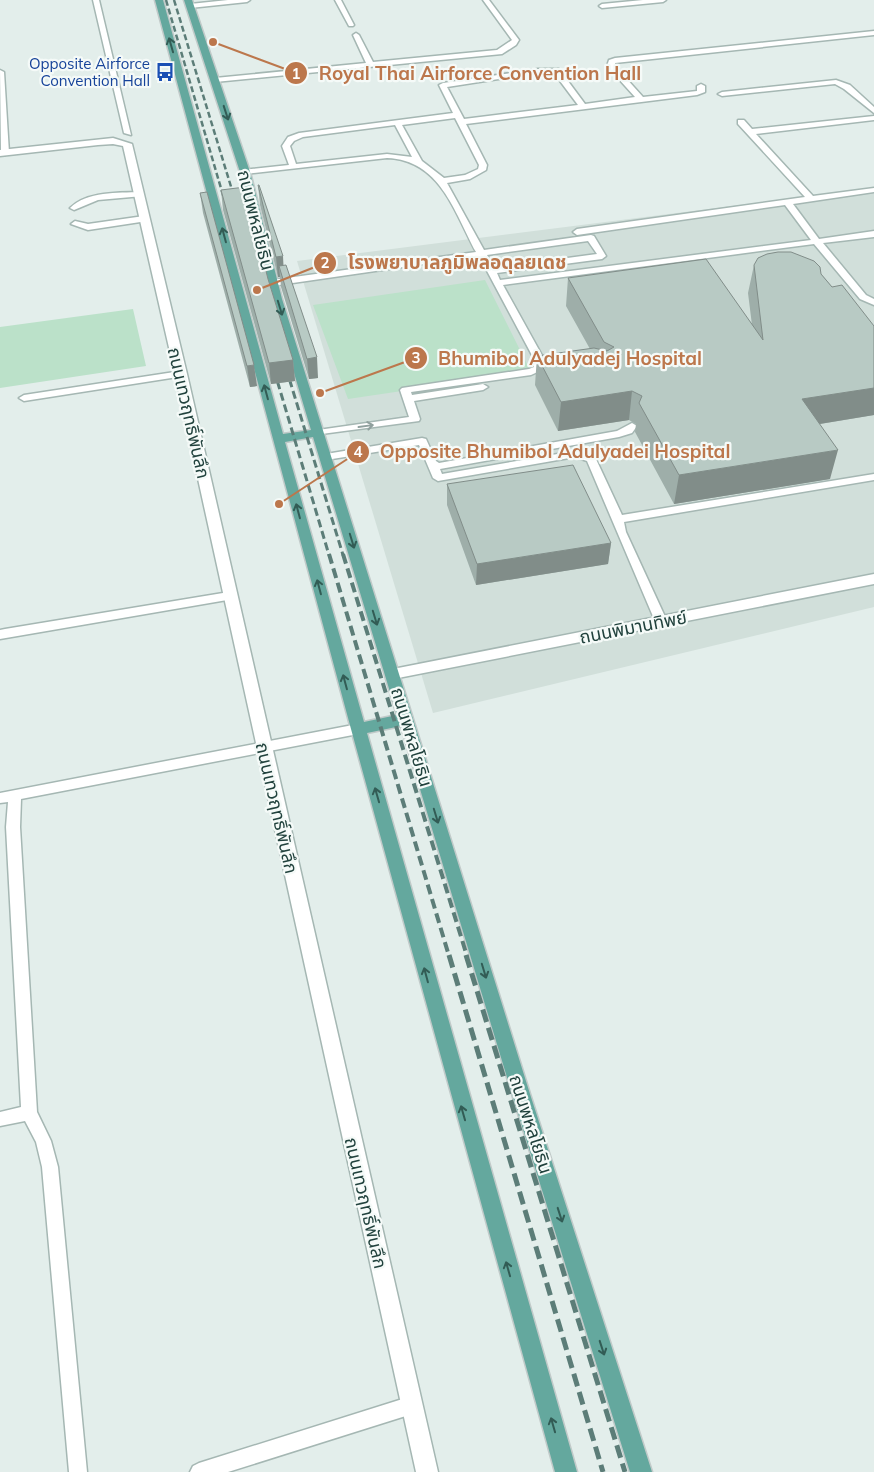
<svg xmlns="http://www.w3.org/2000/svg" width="874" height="1472" viewBox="0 0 874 1472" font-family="Mulish,'Noto Sans Thai',sans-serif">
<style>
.built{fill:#d1dfda}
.green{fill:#bbe1c9}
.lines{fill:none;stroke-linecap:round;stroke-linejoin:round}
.service-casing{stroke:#a5b7b3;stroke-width:3}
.minor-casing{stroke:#a5b7b3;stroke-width:3}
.primary-casing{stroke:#c1cac9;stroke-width:3}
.service{fill:#fff;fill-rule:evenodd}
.minor{fill:#fff;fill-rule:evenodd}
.primary{fill:#64a89e;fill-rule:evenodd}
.rail-far3{stroke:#5c7d78;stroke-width:2.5;stroke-dasharray:6 3;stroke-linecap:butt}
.rail-far2{stroke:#5c7d78;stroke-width:3;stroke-dasharray:8 4;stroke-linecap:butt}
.rail-far1{stroke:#5c7d78;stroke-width:4;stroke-dasharray:10 5;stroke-linecap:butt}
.rail{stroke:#5c7d78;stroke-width:5;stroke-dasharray:13 6;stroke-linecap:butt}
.wall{fill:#9eaea9}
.shaded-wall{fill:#818d89}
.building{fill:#b8cac4;stroke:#818d89}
.oneway{stroke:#325c55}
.oneway2{stroke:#90a09e}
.labels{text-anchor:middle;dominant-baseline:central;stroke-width:4.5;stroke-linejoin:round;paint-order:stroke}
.far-transit-label{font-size:15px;fill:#164399;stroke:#f5faf8;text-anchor:end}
.street-label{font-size:18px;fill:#21423d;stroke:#f5faf8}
.leader{fill:none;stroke:#bc774c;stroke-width:2}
.callout-dot{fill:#bc774c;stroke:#f5faf8;stroke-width:2}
.mark-label{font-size:15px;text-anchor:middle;font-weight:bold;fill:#fff}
.callout-label{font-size:19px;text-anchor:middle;font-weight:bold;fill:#bc774c;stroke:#f5faf8;stroke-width:4.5;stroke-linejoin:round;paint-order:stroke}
</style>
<rect width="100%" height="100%" fill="#e3eeeb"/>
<!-- built -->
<path class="built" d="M874,188V607L433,713L297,261Z"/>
<!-- green -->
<path class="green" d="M485,280L531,372L348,399L313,305Z
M133,309L146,366L0,388V327Z"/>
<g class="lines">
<!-- service casing -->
<g class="service-casing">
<path id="service" d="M93,0H99L131,135L124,133Z
M228,0H250L247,2L190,8L187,6L190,4Z
M335,0H341L354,25L353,26H349Z
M483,0H489L519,40L516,45L502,54L215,82L211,80L215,78L366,63L353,35L356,33L359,35L373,62L497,50L512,40Z
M643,0H666L663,2L602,8L599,6L602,4Z
M874,31V35L615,63V66L643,97L697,91V86L701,84L705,86V92L697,95L466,124L487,165L486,170L470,179L447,183L484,250L591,235L594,236L606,256L602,259L497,273L500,280L811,240L785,205L577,235L573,232L577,229L805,197L738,124V120H744L752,129L874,116V120L756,134L813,196L874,188V192L793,204L819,239L874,231V237L823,243L866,295L874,299V305L860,299L814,244L503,285L544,359L542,370L531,375L411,392L412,395L483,384L488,387L483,390L414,401L420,419L419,421L314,435L313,433L318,430L409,417L400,390L402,388L529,369L534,367V359L479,256L272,286L268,283L272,280L476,252C454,211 440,160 387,158L245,174L241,172L242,170L289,165L282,146L288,137L299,133L453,113L439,85L443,83L538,69H559L585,104L635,97L607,66L609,60L615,58ZM538,73H554L578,105L464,119L447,87ZM455,118L479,165L478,169L465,175L444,178L422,161L402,125ZM395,125L412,157L387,154L296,164L290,146L294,141L303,137ZM588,241L597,254L494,268L487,255Z
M0,70L4,72L9,153L5,155L1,153Z
M836,80L850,85L874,107V113L844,89L835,84L722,96L718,94L722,92Z
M140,192H143V196L98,200L74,210L70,208C87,191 118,193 140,192Z
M144,216L147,217V221L88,230L71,224L75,221L88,224Z
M181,371L186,374L184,376L24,401L19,398L24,395Z
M632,423L637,426L632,433L619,437L440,469L442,474L575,451L588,453L595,457L622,515L874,474V480L624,522L626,532L667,621L661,625L655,621L587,461L575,457L438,481L433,478L419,445L326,460L321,457L326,454L422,438L426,439L436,461L439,463L617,431Z
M229,592L235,596L233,599L0,639V630L5,629Z
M358,724L362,726L364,729L362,732L358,734L21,799L20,827L37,1112L51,1141L58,1167L87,1472H69L42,1167L36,1142L25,1121L0,1126V1112L21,1107L6,827L8,802L0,803V793Z
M412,1396L418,1399L421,1405L418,1411L412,1414L228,1472H190L193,1466L199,1463Z"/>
</g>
<!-- minor casing -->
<g class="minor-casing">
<path id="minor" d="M113,138L132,144L187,374L438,1472H416L175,374L123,146L113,144L98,145L0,156V150Z
M874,574V584L393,679L388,678L386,674L388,670L393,669Z"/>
</g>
<!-- primary casing -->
<g class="primary-casing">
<path id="primary" d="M155,0H163L283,434L311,430L272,299L240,172L184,0H192L250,172L282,299L530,1094L652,1472H630L512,1094L401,726L367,733L577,1472H555L351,729ZM313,437L397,715L364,722L285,442Z"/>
</g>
<!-- service -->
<use href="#service" class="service"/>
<!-- minor -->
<use href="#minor" class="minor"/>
<!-- primary -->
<use href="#primary" class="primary"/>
<!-- rail-far3 -->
<path class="rail-far3" d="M166,0L225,202
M174,0L236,203"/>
<!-- rail-far2 -->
<path class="rail-far2" d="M286,368L343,555
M274,370L329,555"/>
<!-- rail-far1 -->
<path class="rail-far1" d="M329,554L449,956
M343,554L467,956"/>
<!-- rail -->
<path class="rail" d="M449,955L603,1472
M466,955L625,1472"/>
</g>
<!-- wall -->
<path class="wall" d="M258,185L283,266L318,378L309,379L281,287L280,277H278L260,205Z
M221,190L268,279L293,360L295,381L271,384L223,210Z
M200,193L257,386L250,387L203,213Z
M754,265L821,274L832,287L874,326V415L820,424L830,479L674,504L635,432L636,424L629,420L558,431L535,385L537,356L590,349L566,306L568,278L752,325L748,293Z
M447,484L611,543L608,564L476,585L447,505Z"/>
<!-- shaded-wall -->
<path class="shaded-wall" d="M283,256L284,276L279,266L280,277H278L276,257Z
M317,357L318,378L309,379L307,359Z
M293,360L295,381L271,384L269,363Z
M254,365L257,386L250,387L247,366Z
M874,388V415L795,428L802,399Z
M632,391L629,420L558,431L561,402Z
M838,450L830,479L674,504L679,475Z
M611,543L608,564L476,585L477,564Z"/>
<!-- building -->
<path class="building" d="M258,185H259L283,256L276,257Z
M245,187L268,279L293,360L269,363L221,190Z
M207,192L254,365L247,366L200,193Z
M778,252H791L814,261L820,267L821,274L832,287L842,285L874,326V388L802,399L838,450L679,475L639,403L642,396L632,391L561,402L537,356L594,348L607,351L614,347L604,342L568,278L706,259L763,340L754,265L758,258L767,254Z
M286,265L317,357L307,359L279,266Z
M573,465L611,543L477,564L447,484Z"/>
<!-- one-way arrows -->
<defs><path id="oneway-shaft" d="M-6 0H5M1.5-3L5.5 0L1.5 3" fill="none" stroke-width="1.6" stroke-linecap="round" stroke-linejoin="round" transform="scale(1.25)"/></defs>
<g class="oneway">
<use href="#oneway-shaft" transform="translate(171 45) rotate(-106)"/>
<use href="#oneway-shaft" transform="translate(226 113) rotate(72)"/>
<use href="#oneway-shaft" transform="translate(224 235) rotate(-105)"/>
<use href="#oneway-shaft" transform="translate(280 308) rotate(73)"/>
<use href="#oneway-shaft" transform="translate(266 392) rotate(-105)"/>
<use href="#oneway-shaft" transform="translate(298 511) rotate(-105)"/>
<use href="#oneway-shaft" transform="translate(352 541) rotate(73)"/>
<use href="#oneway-shaft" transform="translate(319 587) rotate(-105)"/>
<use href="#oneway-shaft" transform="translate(375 618) rotate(73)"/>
<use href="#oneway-shaft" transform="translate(345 682) rotate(-105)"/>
<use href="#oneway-shaft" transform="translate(377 795) rotate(-106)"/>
<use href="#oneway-shaft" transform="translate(436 816) rotate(73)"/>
<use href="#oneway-shaft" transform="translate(484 971) rotate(73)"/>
<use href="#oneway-shaft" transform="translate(426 975) rotate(-105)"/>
<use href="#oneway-shaft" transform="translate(463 1113) rotate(-106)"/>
<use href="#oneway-shaft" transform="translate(560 1215) rotate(72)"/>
<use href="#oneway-shaft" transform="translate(508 1269) rotate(-106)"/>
<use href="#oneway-shaft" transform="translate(602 1348) rotate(72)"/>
<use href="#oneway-shaft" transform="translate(553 1425) rotate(-106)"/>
</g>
<use class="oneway2" href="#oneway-shaft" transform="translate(366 426) rotate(-8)"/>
<!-- icons -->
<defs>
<g id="bus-bare" transform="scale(1.5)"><path d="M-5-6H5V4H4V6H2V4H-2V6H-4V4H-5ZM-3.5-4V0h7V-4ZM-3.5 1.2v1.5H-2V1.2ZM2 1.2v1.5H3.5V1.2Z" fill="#1a4fb4" stroke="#f5faf8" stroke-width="2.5" paint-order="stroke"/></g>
</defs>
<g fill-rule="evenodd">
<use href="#bus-bare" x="165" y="72"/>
</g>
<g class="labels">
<!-- far-transit labels -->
<g class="far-transit-label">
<text x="150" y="63">Opposite Airforce<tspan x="150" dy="17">Convention Hall</tspan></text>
</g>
<!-- street labels -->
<g class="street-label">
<text transform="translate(256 220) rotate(76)">ถนนพหลโยธิน</text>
<text transform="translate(189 413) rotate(77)">ถนนเทวฤทธิ์พันลึก</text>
<text transform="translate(633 627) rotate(-11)">ถนนพิมานทิพย์</text>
<text transform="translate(412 737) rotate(73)">ถนนพหลโยธิน</text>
<text transform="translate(277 808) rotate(77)">ถนนเทวฤทธิ์พันลึก</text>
<text transform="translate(531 1124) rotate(72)">ถนนพหลโยธิน</text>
<text transform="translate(366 1203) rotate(77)">ถนนเทวฤทธิ์พันลึก</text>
</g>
</g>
<!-- callouts -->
<path class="leader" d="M213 42L296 73M257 290L325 263M320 393L416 358M279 504L358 452"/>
<g class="callout-dot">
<circle cx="213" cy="42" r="5"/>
<circle cx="257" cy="290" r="5"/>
<circle cx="320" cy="393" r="5"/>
<circle cx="279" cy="504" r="5"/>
<circle cx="296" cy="73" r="12"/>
<circle cx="325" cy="263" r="12"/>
<circle cx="416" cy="358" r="12"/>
<circle cx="358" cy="452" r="12"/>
</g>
<g class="mark-label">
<text x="296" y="79">1</text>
<text x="325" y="268">2</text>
<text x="416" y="363">3</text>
<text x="358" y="457">4</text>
</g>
<g class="callout-label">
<text x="480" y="80">Royal Thai Airforce Convention Hall</text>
<text x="457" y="269">โรงพยาบาลภูมิพลอดุลยเดช</text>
<text x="570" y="365">Bhumibol Adulyadej Hospital</text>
<text x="555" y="458">Opposite Bhumibol Adulyadei Hospital</text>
</g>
</svg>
